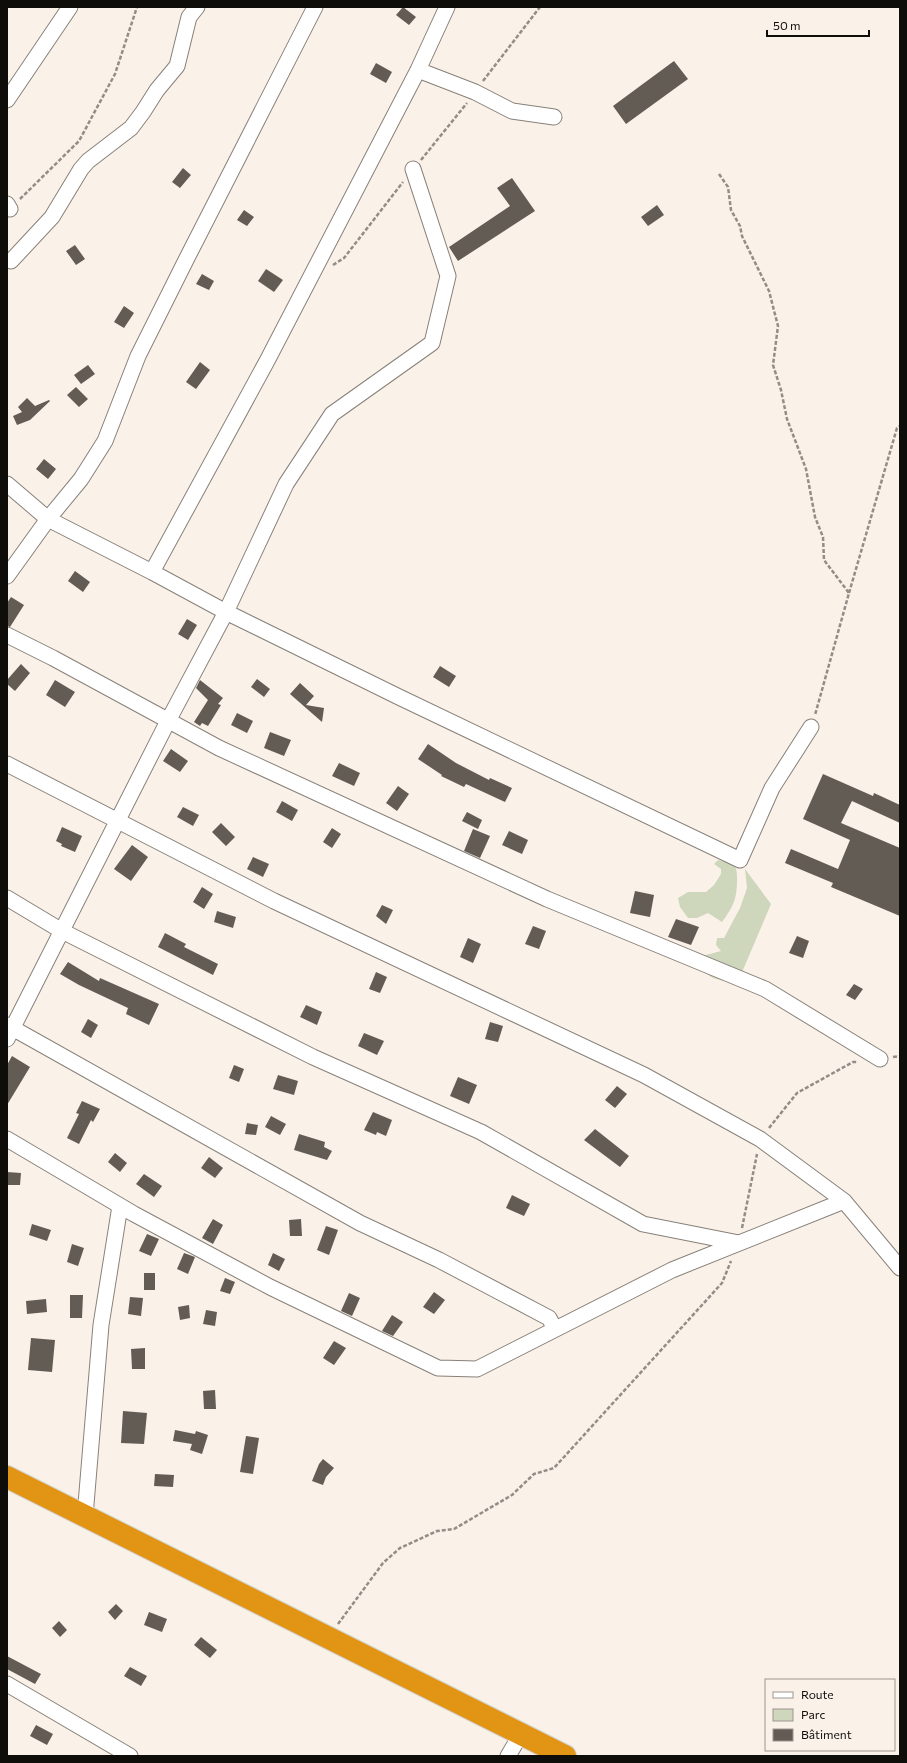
<svg xmlns="http://www.w3.org/2000/svg" width="907" height="1763" viewBox="0 0 907 1763" font-family="Commissioner,sans-serif">
<style>
.green{fill:#ced6bb}
.building{fill:#635c55}
.lines{fill:none;stroke-linecap:round;stroke-linejoin:round}
.minor-casing{stroke:#888179;stroke-width:17}
.highway-casing{stroke:#d4d3d3;stroke-width:24}
.path{stroke:#938d87;stroke-width:2.5;stroke-dasharray:4 2;stroke-linecap:butt}
.minor{stroke:#fff;stroke-width:15}
.highway{stroke:#e29514;stroke-width:22}
</style>
<rect width="100%" height="100%" fill="#faf1e9"/>
<!-- green -->
<path class="green" d="M718,860L734,864C737,870 737,873 737,880C737,899 733,907 722,922L708,913L697,918H688L680,907L678,898L688,892H706L714,885L721,874V869L714,864Z
M745,869L771,904L737,984C717,978 701,981 702,956L721,951L716,945L717,938H724L740,908L747,888Z"/>
<!-- building -->
<path class="building" d="M403,7L416,17L409,25L396,15Z
M674,61L688,79L626,124L613,106Z
M376,63L392,72L386,83L370,74Z
M183,168L191,175L180,188L172,182Z
M512,178L535,211L458,261L449,247L510,206L497,188Z
M657,205L664,215L648,226L641,217Z
M244,210L254,217L247,226L237,220Z
M75,245L85,259L76,265L66,251Z
M266,269L283,280L274,292L258,281Z
M202,274L214,281L209,290L196,284Z
M124,306L134,313L124,328L114,322Z
M200,362L210,370L196,389L186,382Z
M88,365L95,374L81,384L74,375Z
M76,387L88,399L79,407L67,395Z
M27,398L35,406L49,400L50,401L30,420L17,425L13,416L22,412L18,407Z
M44,459L56,469L48,479L36,469Z
M75,571L90,582L83,592L68,581Z
M11,597L24,605L10,627L7,626V603Z
M187,619L197,625L188,640L178,634Z
M21,664L30,673L15,691L7,684V680Z
M440,666L456,676L449,687L433,677Z
M257,679L270,689L264,697L251,687Z
M55,680L75,692L65,707L46,695Z
M200,680L223,698L218,704L221,705L208,726L202,723L200,726L194,722L208,700L196,688Z
M300,683L314,696L306,705L324,708L322,722L290,694Z
M237,713L253,721L247,733L231,725Z
M270,732L291,740L284,756L264,748Z
M428,744L456,763L489,780L490,778L512,788L505,802L466,784L464,787L441,776L442,775L418,759Z
M171,749L188,761L180,772L163,761Z
M339,763L360,773L354,786L332,776Z
M823,774L873,796L874,793L900,805V823L852,801L841,823L900,848V916L831,887L833,883L785,863L791,849L838,869L850,840L803,819Z
M398,786L409,794L397,811L386,803Z
M282,801L298,810L292,821L276,812Z
M183,807L199,815L193,826L177,817Z
M467,812L482,820L478,829L462,821Z
M221,823L235,837L226,846L212,832Z
M62,827L82,836L75,852L61,846L62,844L56,841Z
M332,828L341,834L332,848L323,842Z
M473,829L490,836L480,858L464,851Z
M509,831L528,840L522,854L502,845Z
M132,845L148,857L131,881L114,869Z
M253,857L269,864L263,877L247,869Z
M202,887L213,894L204,909L193,902Z
M635,891L654,895L650,917L630,913Z
M382,905L393,910L386,924L376,916Z
M217,911L236,917L233,928L214,922Z
M676,919L699,927L691,945L668,937Z
M533,926L546,931L539,949L525,944Z
M165,933L186,944L184,947L218,964L213,975L158,947Z
M797,936L809,941L803,958L789,953Z
M468,938L481,944L473,963L460,957Z
M68,962L99,981L100,978L159,1004L149,1025L126,1014L128,1008L79,985L60,974Z
M376,972L387,977L380,993L369,989Z
M854,984L863,989L855,1000L846,995Z
M306,1005L322,1012L317,1025L300,1017Z
M88,1019L98,1025L91,1038L81,1032Z
M490,1022L503,1026L498,1042L485,1039Z
M364,1033L384,1041L377,1055L358,1046Z
M12,1056L30,1067L7,1105V1065Z
M234,1065L244,1069L239,1082L229,1078Z
M278,1075L298,1081L294,1095L273,1089Z
M458,1077L477,1085L469,1104L450,1096Z
M617,1086L627,1094L615,1108L605,1100Z
M82,1101L100,1109L93,1122L91,1120L79,1144L67,1138L79,1114L76,1113Z
M373,1112L392,1120L386,1136L377,1132L376,1135L364,1130Z
M271,1116L286,1124L280,1135L265,1127Z
M247,1123L258,1125L256,1135L245,1134Z
M595,1129L629,1156L620,1167L584,1140Z
M299,1134L325,1142L324,1147L332,1151L327,1160L294,1150Z
M115,1153L127,1163L120,1172L108,1162Z
M209,1157L223,1168L215,1178L201,1168Z
M7,1172L21,1173L20,1185H7Z
M144,1174L162,1186L154,1197L136,1184Z
M512,1195L530,1204L524,1216L506,1208Z
M213,1219L223,1225L213,1244L202,1238Z
M301,1219L302,1236H290L289,1220Z
M32,1224L51,1230L47,1241L29,1235Z
M326,1226L338,1230L329,1255L317,1250Z
M147,1234L159,1239L151,1256L139,1251Z
M72,1244L84,1248L78,1266L67,1262Z
M184,1253L195,1257L188,1274L177,1269Z
M273,1253L285,1259L279,1271L268,1265Z
M144,1273H155V1290H144Z
M225,1278L235,1282L230,1294L220,1291Z
M434,1292L445,1300L434,1314L423,1307Z
M349,1293L360,1298L352,1316L341,1311Z
M70,1295H83L82,1318H70Z
M130,1297L143,1298L141,1316L128,1314Z
M46,1299L47,1312L27,1314L26,1301Z
M189,1305L190,1318L180,1320L178,1307Z
M206,1310L217,1312L215,1326L203,1324Z
M392,1315L403,1322L393,1336L382,1331Z
M31,1338L55,1340L52,1372L28,1370Z
M334,1341L346,1348L334,1365L323,1358Z
M145,1348V1369H132L131,1349Z
M215,1390L216,1409H204L203,1391Z
M123,1411L147,1413L144,1444L121,1443Z
M175,1430L195,1434L196,1431L208,1435L202,1454L190,1450L192,1444L173,1441Z
M246,1436L259,1438L253,1474L240,1472Z
M323,1459L334,1468L326,1477L323,1485L312,1481L319,1464Z
M155,1474L174,1475L173,1487L154,1486Z
M116,1604L123,1611L115,1620L108,1612Z
M149,1612L167,1619L162,1632L144,1625Z
M59,1621L67,1630L60,1637L52,1628Z
M201,1637L217,1650L210,1658L194,1645Z
M7,1656L41,1674L35,1684L7,1669Z
M130,1667L147,1676L141,1686L124,1676Z
M36,1725L53,1734L47,1745L30,1736Z"/>
<g class="lines">
<!-- minor casing -->
<g class="minor-casing">
<path id="minor" d="M418,70L475,92L512,111L554,117
M7,100L70,7
M7,204L10,209
M11,261L52,217L81,169L88,161L131,128L143,112L157,90L177,66L189,17L197,7
M7,484L48,519L152,572L226,612L399,697L740,860L772,788L811,727
M152,572L267,361L418,70L447,7
M7,576L48,519L81,479L105,441L138,356L188,256L315,7
M7,635L53,658L219,748L547,899L765,989L880,1059
M7,764L274,901L644,1075L760,1139L844,1201L900,1268
M7,898L62,931L313,1057L481,1132L643,1224L739,1243
M7,1025L360,1223L439,1260L549,1318L555,1329
M7,1039L168,721L226,612L286,484L332,414L432,343L448,276L413,169
M7,1139L134,1214L270,1287L438,1368L477,1369L672,1270L844,1201
M85,1516L101,1325L120,1206
M7,1684L130,1756
M508,1756L521,1734"/>
</g>
<!-- highway casing -->
<g class="highway-casing">
<path id="highway" d="M7,1477L565,1756"/>
</g>
<!-- path -->
<path class="path" d="M483,81L540,7
M421,160L467,103
M719,174L728,187L731,210L740,226L742,236L769,291L778,326L773,365L781,390L787,419L806,469L815,517L823,537L824,560L849,593L815,715
M20,199L79,141L115,74L137,7
M333,265L344,258L403,182
M849,593L897,428L900,426
M893,1057L900,1056
M769,1128L797,1093L853,1062H857
M742,1228L757,1154
M338,1624L383,1563L400,1548L437,1531L454,1529L512,1495L534,1474L554,1468L722,1283L731,1261"/>
<!-- minor -->
<use href="#minor" class="minor"/>
<!-- highway -->
<use href="#highway" class="highway"/>
</g>
<!-- border -->
<rect width="907" height="1763" fill="none" stroke="#0f0d0a" stroke-width="16"/>
<!-- legend -->
<rect x="765" y="1679" width="130" height="72" fill="#faf1e9" stroke="#9c9690"/>
<rect x="773" y="1692" width="20" height="6" fill="#ffffff" stroke="#9c9690"/>
<text x="801" y="1699" font-size="12" fill="#0f0d0a">Route</text>
<rect x="773" y="1709" width="20" height="12" fill="#ced6bb" stroke="#9c9690"/>
<text x="801" y="1719" font-size="12" fill="#0f0d0a">Parc</text>
<rect x="773" y="1729" width="20" height="12" fill="#635c55" stroke="#9c9690"/>
<text x="801" y="1739" font-size="12" fill="#0f0d0a">Bâtiment</text>
<!-- scale -->
<path d="M767 30v6h102v-6" fill="none" stroke="#0f0d0a" stroke-width="2"/>
<text x="773" y="30" font-size="12" fill="#0f0d0a" stroke="#faf1e9" stroke-width="3" paint-order="stroke">50 m</text>
</svg>
